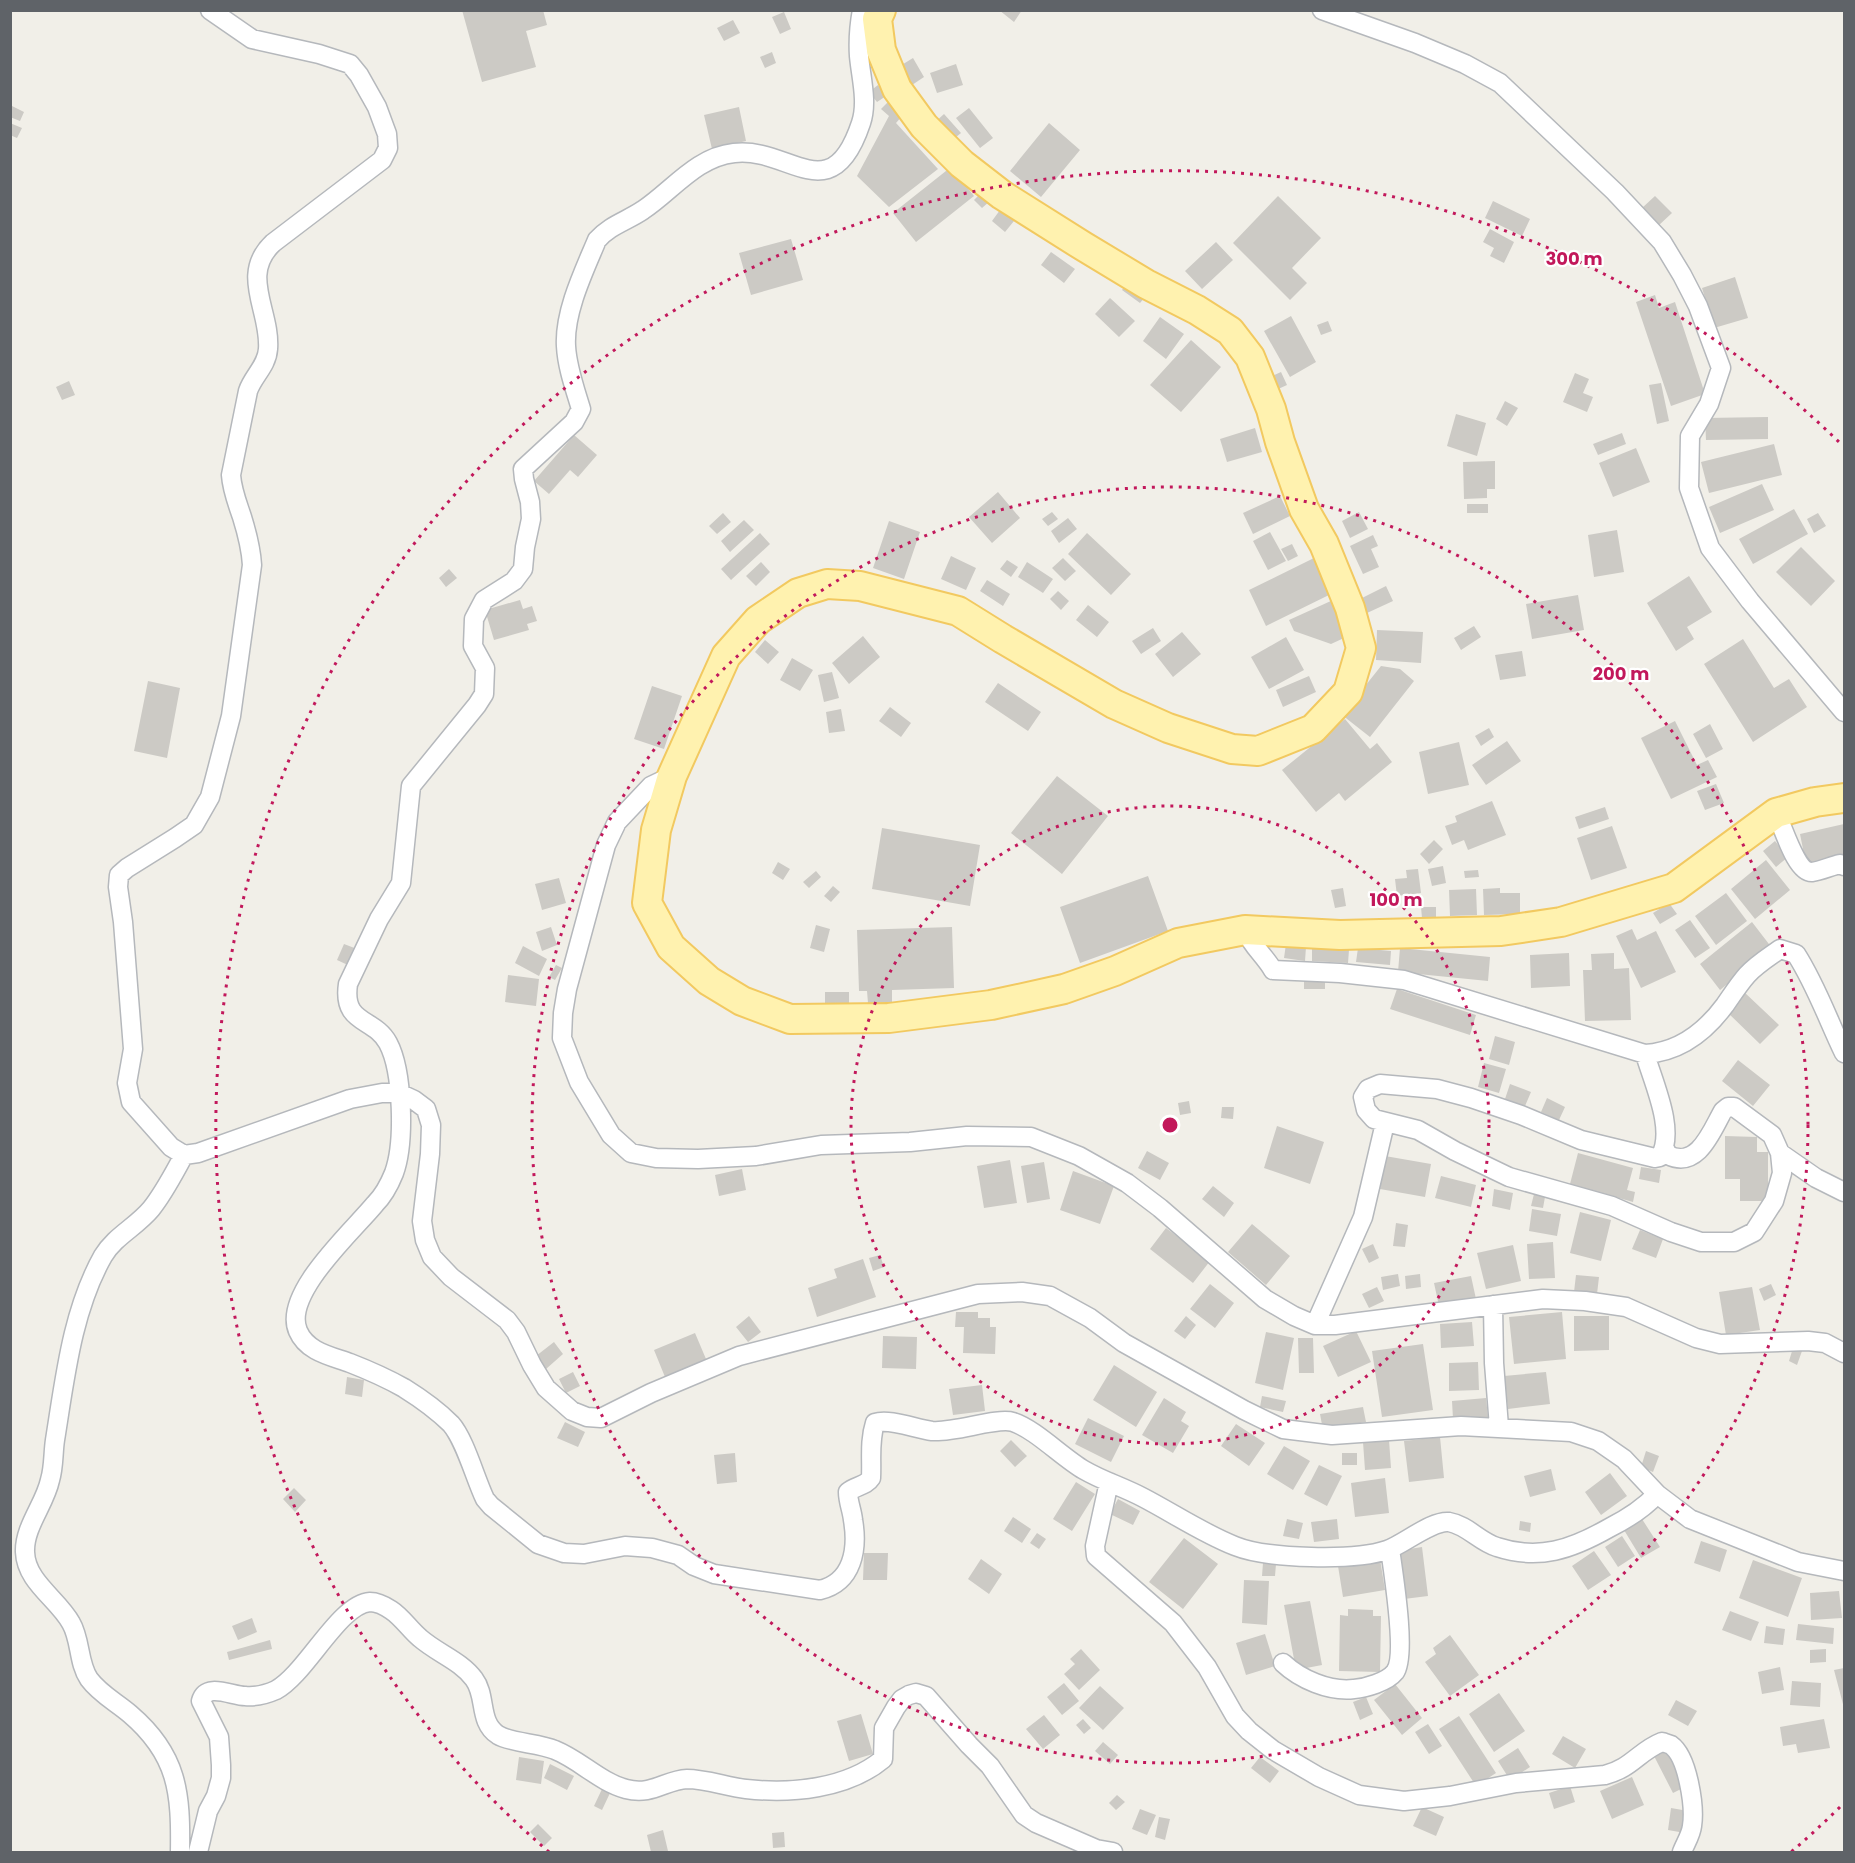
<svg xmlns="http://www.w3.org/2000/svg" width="1855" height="1863" viewBox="0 0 1855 1863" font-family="Poppins,sans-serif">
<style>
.building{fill:#cccac5}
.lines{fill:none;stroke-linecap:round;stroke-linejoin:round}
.minor-casing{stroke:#b5b8bc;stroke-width:21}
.primary-casing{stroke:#f2c960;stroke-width:32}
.minor{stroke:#fff;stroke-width:18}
.primary{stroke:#fff2af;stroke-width:28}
.ring{fill:none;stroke:#c2185b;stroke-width:3;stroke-dasharray:3 6}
.centre{fill:#c2185b;stroke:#fff;stroke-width:3}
.ring-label{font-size:18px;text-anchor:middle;font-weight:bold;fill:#c2185b;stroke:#fff;stroke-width:4.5;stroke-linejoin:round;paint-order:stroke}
</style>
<rect width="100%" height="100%" fill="#f1efe8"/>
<!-- building -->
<path class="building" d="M462,10H543L547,25L526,31L536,67L482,82Z
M999,10H1022L1014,22Z
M784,12L791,29L780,34L772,17Z
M733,20L740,33L724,41L717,28Z
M772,52L776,63L765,68L760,57Z
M913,58L924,77L912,85L900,66Z
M956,64L963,85L937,93L930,73Z
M878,85L886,96L877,102L869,92Z
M889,101L903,115L896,123L938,169L889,207L857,176L889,116L881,109Z
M10,105L24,112L20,121L10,117Z
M739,107L746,141L712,149L704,115Z
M969,108L993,138L980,148L956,118Z
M944,114L961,133L950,142L933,124Z
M10,123L22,128L17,138L10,135Z
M1049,123L1080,150L1041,197L1010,171Z
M951,167L974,196L916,242L893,213Z
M982,192L990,201L982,208L974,200Z
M1278,196L1321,238L1292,268L1307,283L1290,300L1233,243Z
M1655,196L1672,213L1658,226L1642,208Z
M1493,201L1530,219L1522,236L1485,218Z
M1000,210L1014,221L1005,232L992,221Z
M1490,229L1514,242L1504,263L1490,256L1494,248L1483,242Z
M791,239L803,280L751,295L739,253Z
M1216,242L1233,260L1202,289L1185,271Z
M1051,252L1075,269L1064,283L1041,265Z
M1735,277L1748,318L1714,328L1702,288Z
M1127,283L1146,296L1140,303L1122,290Z
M1655,295L1659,308L1675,302L1705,394L1671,406L1636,302Z
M1110,298L1135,321L1119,337L1095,314Z
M1291,316L1316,362L1290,377L1264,331Z
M1160,317L1184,334L1166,359L1143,341Z
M1328,321L1332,331L1321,335L1317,325Z
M1191,340L1221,367L1181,412L1150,385Z
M1281,372L1287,385L1276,390L1270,377Z
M1575,373L1589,379L1583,393L1593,397L1587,412L1563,402Z
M69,381L75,395L62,400L56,387Z
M1661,383L1669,421L1657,424L1649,385Z
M1505,401L1518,408L1507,426L1496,419Z
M1456,414L1486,423L1477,456L1447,446Z
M1768,417V439L1706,440L1705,418Z
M1255,428L1262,452L1227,462L1220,439Z
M1622,433L1626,444L1598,455L1593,444Z
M574,435L597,455L578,477L570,470L549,494L534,481Z
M1774,444L1782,475L1709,493L1701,462Z
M1636,448L1650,482L1613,497L1599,463Z
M1495,461V489H1487V498L1464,499L1463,462Z
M1762,484L1774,510L1720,533L1709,507Z
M998,492L1020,518L992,543L969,517Z
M1280,496L1290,516L1253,534L1243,513Z
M1467,504H1488V513H1467Z
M1794,509L1808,534L1753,564L1739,539Z
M1052,512L1058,519L1048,526L1042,519Z
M1359,512L1368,529L1350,538L1342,521Z
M723,513L731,522L717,534L709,526Z
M1818,513L1826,526L1814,533L1807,519Z
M1068,518L1077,529L1059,543L1051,531Z
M744,520L754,530L730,552L721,541Z
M889,521L920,532L904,579L873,568Z
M1617,530L1624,572L1594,577L1588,535Z
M1270,532L1286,561L1268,570L1253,541Z
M760,533L770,544L731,580L721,569Z
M1087,533L1131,574L1111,595L1068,554Z
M1373,535L1378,546L1371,549L1379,567L1363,574L1350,546Z
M1292,544L1298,556L1288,561L1281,549Z
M1801,547L1835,581L1811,606L1776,572Z
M951,556L976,568L966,590L941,579Z
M1063,558L1076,571L1065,581L1052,568Z
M1314,558L1331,594L1266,626L1249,590Z
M1007,560L1018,567L1011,577L1000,569Z
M761,562L770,572L756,586L746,576Z
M1027,562L1053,579L1043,593L1018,577Z
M449,569L457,578L446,587L439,578Z
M1689,576L1712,612L1687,627L1694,639L1676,651L1647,603Z
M987,580L1010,594L1003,606L980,591Z
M1386,586L1393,601L1367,613L1360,599Z
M1058,591L1069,601L1061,610L1050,599Z
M1578,595L1584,630L1532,639L1526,604Z
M520,600L523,609L532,606L537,621L527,624L529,630L494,640L485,610Z
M1333,600L1345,625L1339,627L1344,638L1331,644L1294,631L1289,620Z
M1088,605L1109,622L1097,637L1076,620Z
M1474,626L1481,637L1461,650L1454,638Z
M1153,628L1161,641L1141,654L1132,641Z
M1377,630L1423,632L1421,663L1376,660Z
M1182,632L1201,654L1173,677L1155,654Z
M863,636L880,657L849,684L832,663Z
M1286,637L1304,670L1269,689L1251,657Z
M1743,639L1774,688L1789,679L1807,707L1753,742L1704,664Z
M765,640L779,652L768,664L755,652Z
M1522,651L1526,676L1500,680L1495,655Z
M792,658L813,670L800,691L780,680Z
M1381,666L1400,669L1414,681L1370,737L1342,715Z
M832,672L839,698L824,702L818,675Z
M1309,676L1316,692L1283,707L1276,690Z
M148,681L180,688L167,758L134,751Z
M998,683L1041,712L1028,731L985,702Z
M652,686L682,696L664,749L634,739Z
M890,707L911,723L901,737L879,721Z
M841,709L845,731L829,733L826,712Z
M1345,719L1370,749L1377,743L1392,762L1345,801L1339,793L1316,812L1282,770Z
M1675,721L1697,765L1708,760L1717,777L1671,799L1641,738Z
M1710,724L1723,749L1706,758L1693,734Z
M1489,728L1494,737L1481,746L1475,736Z
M1507,741L1521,761L1486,785L1472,765Z
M1459,742L1469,785L1428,794L1419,752Z
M1057,776L1108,816L1062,874L1011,833Z
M1716,784L1724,803L1705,810L1697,791Z
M1492,801L1506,835L1468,850L1464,840L1452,845L1445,826L1457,822L1455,816Z
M1605,807L1609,819L1579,829L1575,817Z
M1844,824V856L1806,864L1800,834Z
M1612,826L1627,868L1591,880L1577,838Z
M882,828L980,845L970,906L872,889Z
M1434,840L1443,849L1429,864L1420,854Z
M1775,841L1788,857L1776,867L1763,851Z
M1766,860L1790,890L1755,919L1731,889Z
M778,862L790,869L783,880L772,873Z
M1443,866L1446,883L1432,886L1428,869Z
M1418,869L1421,893L1397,896L1395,879L1407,878L1406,870Z
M1478,870L1479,877L1465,878L1464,871Z
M816,871L821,877L809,888L803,882Z
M1148,876L1168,931L1080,963L1060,907Z
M559,878L566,903L542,910L535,884Z
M833,886L840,892L831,902L824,896Z
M1343,888L1346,906L1335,908L1331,890Z
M1500,888V893H1520V914L1484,915L1483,889Z
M1476,889L1477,915L1450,916L1449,890Z
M1726,893L1747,921L1716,945L1695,916Z
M1669,903L1677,914L1660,924L1653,913Z
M1421,907H1436V917L1422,918Z
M1690,920L1710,948L1695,958L1675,930Z
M1752,922L1772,948L1720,990L1700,964Z
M816,925L830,929L824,952L810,948Z
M551,927L557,945L542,951L536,932Z
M952,927L954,988L892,990V1002L868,1003L867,991H859L857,930Z
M1632,929L1637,940L1656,931L1676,972L1641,988L1616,936Z
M344,944L357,949L350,966L337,960Z
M1286,944L1306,947L1305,961L1284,958Z
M523,946L547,959L539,976L515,963Z
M1312,948L1349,950L1348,963L1312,961Z
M1358,948L1391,951L1390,965L1356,962Z
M1400,948L1490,957L1488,981L1398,972Z
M1569,953L1570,986L1531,988L1530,955Z
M1614,953V969L1629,968L1631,1020L1585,1021L1583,970H1592L1591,954Z
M556,965L562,968L555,980L549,977Z
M508,975L539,979L536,1006L505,1002Z
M1304,976H1325V989H1304Z
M1397,989L1476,1015L1470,1035L1390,1009Z
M1743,991L1779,1025L1760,1044L1725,1010Z
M825,992H849V1005L825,1004Z
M1495,1036L1515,1042L1509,1065L1489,1059Z
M1738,1060L1770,1085L1753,1106L1722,1081Z
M1484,1063L1506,1069L1499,1093L1478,1087Z
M1510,1084L1531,1092L1525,1106L1505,1099Z
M1547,1098L1565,1107L1559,1120L1541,1112Z
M1189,1101L1191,1113L1180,1115L1178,1103Z
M1222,1107H1234L1233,1119L1221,1118Z
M1277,1126L1324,1142L1310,1184L1264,1168Z
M1725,1136L1757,1137V1152H1768V1201H1740V1179H1725Z
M1147,1151L1169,1163L1160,1180L1138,1168Z
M1578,1153L1633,1168L1627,1190L1635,1192L1633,1202L1570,1184Z
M1385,1156L1431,1164L1425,1197L1380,1189Z
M1010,1160L1017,1203L984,1208L977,1166Z
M1044,1162L1050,1199L1027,1203L1021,1166Z
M1641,1167L1661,1170L1659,1183L1639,1179Z
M742,1169L746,1190L719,1196L715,1175Z
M1073,1171L1114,1186L1100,1224L1060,1210Z
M1441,1176L1476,1185L1471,1207L1435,1198Z
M1213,1186L1234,1203L1224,1217L1202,1199Z
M1494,1189L1513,1193L1510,1210L1492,1206Z
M1534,1194L1545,1197L1543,1208L1531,1206Z
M1532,1209L1561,1214L1557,1236L1529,1231Z
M1580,1212L1611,1220L1601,1261L1570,1253Z
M1396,1223L1408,1225L1405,1247L1393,1246Z
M1252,1224L1290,1256L1266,1285L1228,1252Z
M1166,1228L1210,1261L1193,1283L1150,1249Z
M1640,1230L1663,1239L1656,1258L1632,1249Z
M1553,1242L1555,1278L1529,1279L1527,1244Z
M1373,1244L1379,1258L1369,1263L1362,1249Z
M1513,1245L1521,1281L1486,1289L1477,1253Z
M880,1255L884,1267L873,1271L869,1258Z
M863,1259L876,1297L817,1317L808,1288L837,1278L834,1269Z
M1398,1274L1400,1286L1383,1290L1381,1277Z
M1420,1274L1421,1287L1406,1289L1405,1276Z
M1576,1275L1599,1277L1597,1294L1574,1292Z
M1471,1276L1476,1299L1439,1306L1434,1283Z
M1210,1284L1234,1303L1215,1328L1190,1309Z
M1771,1284L1776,1295L1764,1301L1759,1289Z
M1377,1287L1384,1301L1369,1308L1362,1294Z
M1752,1287L1760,1330L1726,1335L1719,1292Z
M956,1312H978V1318H990V1327H996L995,1354L963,1353L964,1327H955Z
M1562,1312L1566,1359L1514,1364L1509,1317Z
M749,1316L761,1332L748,1342L736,1327Z
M1186,1316L1196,1325L1185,1339L1174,1331Z
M1574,1316H1609V1350L1574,1351Z
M1472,1322L1474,1346L1441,1348L1440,1324Z
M1356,1331L1371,1362L1338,1377L1323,1346Z
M1266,1332L1294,1338L1283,1390L1255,1383Z
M695,1333L706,1359L665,1377L654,1350Z
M883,1336L917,1337L916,1369L882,1368Z
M1298,1338H1313L1314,1373H1299Z
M554,1342L563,1354L546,1369L536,1356Z
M1423,1344L1433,1410L1382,1417L1372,1351Z
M1793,1348L1802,1351L1797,1365L1789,1361Z
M1478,1362L1479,1390L1449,1391V1363Z
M1114,1365L1157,1392L1136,1427L1093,1400Z
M573,1372L580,1386L566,1393L559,1379Z
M1546,1372L1550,1404L1508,1409L1504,1376Z
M347,1377L364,1380L362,1397L345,1394Z
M982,1385L985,1411L953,1415L949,1389Z
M1262,1396L1286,1401L1283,1412L1260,1407Z
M1164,1398L1186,1412L1181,1421L1189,1426L1173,1453L1142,1435Z
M1486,1398L1488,1417L1453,1419L1452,1401Z
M1363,1407L1366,1422L1323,1430L1320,1414Z
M1088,1418L1124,1436L1111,1462L1075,1444Z
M565,1422L585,1432L578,1447L557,1438Z
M1236,1424L1265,1443L1249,1466L1221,1446Z
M1440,1437L1444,1478L1409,1482L1404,1441Z
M1011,1440L1027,1456L1015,1467L1000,1451Z
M1389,1440L1391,1468L1365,1470L1363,1442Z
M1284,1446L1310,1461L1293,1490L1267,1474Z
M1646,1451L1659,1456L1653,1472L1641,1467Z
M735,1453L737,1482L717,1484L714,1455Z
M1342,1453H1357V1465H1342Z
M1319,1465L1342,1476L1327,1506L1304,1494Z
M1551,1469L1556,1490L1530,1497L1524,1476Z
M1610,1473L1627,1496L1601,1515L1585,1492Z
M1385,1478L1389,1513L1355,1517L1351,1483Z
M1076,1482L1095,1494L1072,1531L1053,1519Z
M294,1488L306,1500L295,1512L283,1499Z
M1118,1499L1140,1511L1133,1525L1110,1514Z
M1013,1517L1031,1529L1022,1543L1004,1531Z
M1287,1519L1303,1523L1299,1539L1283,1536Z
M1337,1519L1339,1539L1314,1542L1311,1522Z
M1642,1519L1660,1547L1641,1558L1624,1530Z
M1520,1521L1531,1523L1530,1532L1519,1530Z
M1037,1533L1046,1539L1039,1549L1030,1543Z
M1622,1536L1635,1556L1618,1567L1605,1547Z
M1184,1538L1218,1564L1183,1609L1149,1582Z
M1701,1541L1727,1550L1720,1572L1694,1563Z
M1422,1547L1428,1596L1404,1599L1397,1551Z
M1594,1551L1611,1575L1588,1590L1572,1566Z
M864,1553H888L887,1580H863Z
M981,1559L1002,1574L989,1594L968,1579Z
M1380,1559L1385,1590L1343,1597L1338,1566Z
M1753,1560L1802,1578L1788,1617L1739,1598Z
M1263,1563L1276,1564L1275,1576H1262Z
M1244,1580L1269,1581L1267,1625L1242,1623Z
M1839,1591L1842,1618L1811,1620L1810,1593Z
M1310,1601L1322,1665L1296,1670L1284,1605Z
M1348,1609L1373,1610V1616H1381L1380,1672L1339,1671L1340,1615L1348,1616Z
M1730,1611L1759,1622L1751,1641L1722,1630Z
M252,1618L257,1632L238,1640L232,1626Z
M1798,1624L1834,1628L1833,1644L1796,1640Z
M1766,1626L1785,1629L1783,1645L1764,1643Z
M1265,1634L1275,1666L1246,1675L1236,1643Z
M1450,1635L1479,1675L1450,1696L1425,1662L1436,1654L1433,1648Z
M270,1640L272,1649L229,1660L227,1652Z
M1081,1649L1100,1670L1079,1690L1064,1674L1075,1664L1070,1659Z
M1826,1649V1662L1810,1663V1650Z
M1780,1667L1784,1690L1762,1694L1758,1672Z
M1844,1668V1708L1834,1670Z
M1792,1681L1821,1683L1820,1707L1790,1705Z
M1064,1683L1079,1701L1062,1715L1047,1697Z
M1395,1684L1422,1718L1402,1735L1374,1700Z
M1100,1686L1124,1708L1103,1730L1079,1708Z
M1499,1693L1525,1731L1494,1752L1469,1714Z
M1366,1697L1373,1714L1360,1720L1353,1702Z
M1676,1700L1697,1711L1688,1726L1668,1715Z
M861,1714L873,1754L849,1761L837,1721Z
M1044,1715L1060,1735L1043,1749L1026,1729Z
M1459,1716L1496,1773L1476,1786L1439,1729Z
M1083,1719L1091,1728L1084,1734L1076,1725Z
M1824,1719L1830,1748L1798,1753L1796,1744L1783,1746L1780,1727Z
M1428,1724L1442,1746L1429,1754L1415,1732Z
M1563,1736L1586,1749L1575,1768L1552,1754Z
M1103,1742L1118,1755L1110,1764L1095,1751Z
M1518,1748L1530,1767L1510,1780L1498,1761Z
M1667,1750L1685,1787L1673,1793L1654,1756Z
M519,1757L544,1761L541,1784L516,1780Z
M1260,1757L1279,1771L1270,1783L1251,1768Z
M550,1764L574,1776L567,1790L544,1778Z
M1632,1777L1644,1805L1612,1819L1600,1791Z
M1570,1786L1575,1802L1554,1809L1549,1793Z
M602,1789L610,1793L602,1810L594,1806Z
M1117,1795L1125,1802L1116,1810L1109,1803Z
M1422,1807L1444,1817L1436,1836L1413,1826Z
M1671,1808L1688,1811L1685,1833L1668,1830Z
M1140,1809L1156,1815L1147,1835L1132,1829Z
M1159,1817L1170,1819L1165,1840L1155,1837Z
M538,1824L552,1838L544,1846L530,1832Z
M663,1830L668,1851L651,1852L647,1835Z
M784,1832L785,1847L773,1848L772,1833Z"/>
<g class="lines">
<!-- minor casing -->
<g class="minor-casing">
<path id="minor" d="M210,10L252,39L319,54L350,64L359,75L377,107L387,134L388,148L382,160L273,243C239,275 271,311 268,349C267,366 253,376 248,391L231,475C232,490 237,502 242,517C247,533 251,549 252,565L231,716L210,797L194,825L175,838L127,868L119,875L118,887L123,922L133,1049L127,1083L131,1102L171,1147L184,1155L198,1153L350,1099L382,1093H399L414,1100L426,1109L431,1125L430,1154L422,1221L425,1240L432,1257L451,1277L507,1320L516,1332L532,1365L546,1388L572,1411L587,1417L601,1418L651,1393L739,1356L978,1294L1022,1292L1050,1296L1090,1318L1124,1343L1244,1410L1283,1429L1332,1435L1461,1426L1571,1432L1598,1441L1624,1459L1657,1494L1690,1519L1798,1562L1844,1571
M862,10C859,26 858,40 859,56C861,78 868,102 861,123C831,213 789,146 734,153C696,157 672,191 643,210C627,221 610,225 597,240C584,271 564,312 566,346C567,367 575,389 581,409L574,422L523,469L524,479L530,502L531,519L525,547L523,569L514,581L484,600L474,619L473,646L485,668L484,694L477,705L411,786L401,883L379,919L348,984C342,1025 374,1017 388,1043C403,1071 405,1143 394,1173C390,1183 383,1196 375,1204C353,1231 282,1294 298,1331C307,1352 331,1356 350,1363C368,1370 388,1379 404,1388C420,1398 437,1410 451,1424C465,1440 475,1478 485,1499L491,1506L538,1544L564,1553L584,1554L625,1546L652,1548L678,1555L694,1566L714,1574L820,1590C853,1582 858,1549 853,1520C852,1510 848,1502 848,1492C855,1486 866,1486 871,1478C872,1459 869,1442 875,1423C889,1418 916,1429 932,1431C955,1433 997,1417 1013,1422C1035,1429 1063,1458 1084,1470C1103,1481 1123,1487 1142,1497C1173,1513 1202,1533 1235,1546C1267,1559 1355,1561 1387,1550C1404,1544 1432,1520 1449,1522C1467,1525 1480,1542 1497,1547C1539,1561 1572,1549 1609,1528C1627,1519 1643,1509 1657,1494
M1322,10L1415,43L1465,64L1500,83L1615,192L1662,242L1682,275L1698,306L1721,368L1709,404L1690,436L1689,488L1710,548L1750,601L1844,712
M672,776L651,786L617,822L606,845L567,989L563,1013L562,1038L579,1082L611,1135L631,1153L656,1158L698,1159L756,1156L821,1145L910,1142L967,1136L1031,1137L1079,1156L1127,1183L1160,1208L1265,1299L1294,1316L1315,1325H1335L1543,1299L1585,1301L1626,1307L1696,1338L1720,1344L1808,1341L1825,1343L1844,1353
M1776,813C1783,826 1796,873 1812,872C1821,871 1831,866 1840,864L1844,866
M1245,930C1252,946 1264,955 1273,970L1340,973L1404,980L1645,1054C1680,1052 1705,1032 1725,1005C1732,995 1739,984 1747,975C1757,964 1769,957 1780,949L1796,954C1816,985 1828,1020 1844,1053
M1645,1054C1653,1082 1676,1130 1660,1157L1655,1158L1581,1140L1521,1115L1471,1098L1437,1089L1380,1084L1368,1089L1363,1097L1366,1110L1374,1119L1418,1130L1455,1151L1509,1177L1612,1206L1671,1232L1701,1242H1734L1754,1232L1774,1201L1782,1173L1780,1153
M1665,1149L1668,1155C1698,1170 1712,1130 1723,1111L1728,1107H1734L1772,1135L1780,1153L1816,1178L1844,1192
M1493,1305L1494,1363L1499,1427
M1315,1325L1363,1217L1385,1123
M1109,1482L1095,1546L1096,1556L1173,1623L1207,1667L1235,1716L1249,1731L1273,1750L1319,1777L1359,1795L1404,1801L1450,1796L1516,1783L1605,1775C1632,1768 1639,1751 1662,1742C1665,1743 1669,1744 1671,1745C1688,1757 1695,1807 1692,1826C1691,1835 1685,1844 1682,1852
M1283,1663C1300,1679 1329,1692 1354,1689C1366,1688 1387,1682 1395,1672C1407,1656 1393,1571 1390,1549
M180,1852C181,1793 178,1755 130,1714C116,1702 100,1694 89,1679C78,1663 81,1640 71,1623C58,1599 26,1582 25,1552C24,1527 45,1504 50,1480C54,1467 53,1453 55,1440C65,1378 72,1311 103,1256C115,1236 136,1227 151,1209C164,1193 174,1173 184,1155
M198,1852L208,1811L216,1796L221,1778V1765L219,1737L201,1701C206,1682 232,1696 245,1696C255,1697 267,1694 276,1690C306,1674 339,1604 370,1602C378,1602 385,1606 391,1610C402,1617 410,1630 420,1638C437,1653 461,1661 474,1679C487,1696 478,1722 498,1735C511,1743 539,1743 555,1750C580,1760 600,1782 626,1789C652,1796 665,1780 687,1779C706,1779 727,1787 746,1789C791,1794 847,1789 883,1759L884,1728L896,1707L902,1699L909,1695L916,1693L926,1696L969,1745L990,1766L1024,1815L1036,1823L1096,1849L1113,1852"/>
</g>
<!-- primary casing -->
<g class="primary-casing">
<path id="primary" d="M881,10L877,19L881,50L897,89L924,126L962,164L1002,195L1083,246L1146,284L1197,310L1230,331L1250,357L1271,409L1280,442L1304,509L1324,544L1350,608L1361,648L1348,692L1313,729L1258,751L1232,749L1168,728L1114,704L1003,639L958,611L860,586L827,584L798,593L758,620L726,656L672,776L656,830L647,903L671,947L709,981L742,1001L790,1019L889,1018L991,1005L1064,989L1115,971L1178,943L1245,930L1340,935L1501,931L1561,922L1674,888L1776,813L1815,802L1844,798"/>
</g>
<!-- minor -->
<use href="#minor" class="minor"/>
<!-- primary -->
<use href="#primary" class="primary"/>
</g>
<!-- distance rings -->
<g class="ring">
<circle cx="1170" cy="1125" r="319"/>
<circle cx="1170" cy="1125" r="638"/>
<path d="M1840 1807A956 956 0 0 1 1791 1852M549 1852A956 956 0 1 1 1840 443"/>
</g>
<circle cx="1170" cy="1125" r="9" class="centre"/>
<g class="ring-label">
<text x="1574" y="265">300 m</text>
<text x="1621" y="680">200 m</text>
<text x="1396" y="906">100 m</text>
</g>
<!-- border -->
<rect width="1855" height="1863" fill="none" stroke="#5f6368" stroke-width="24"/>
</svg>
